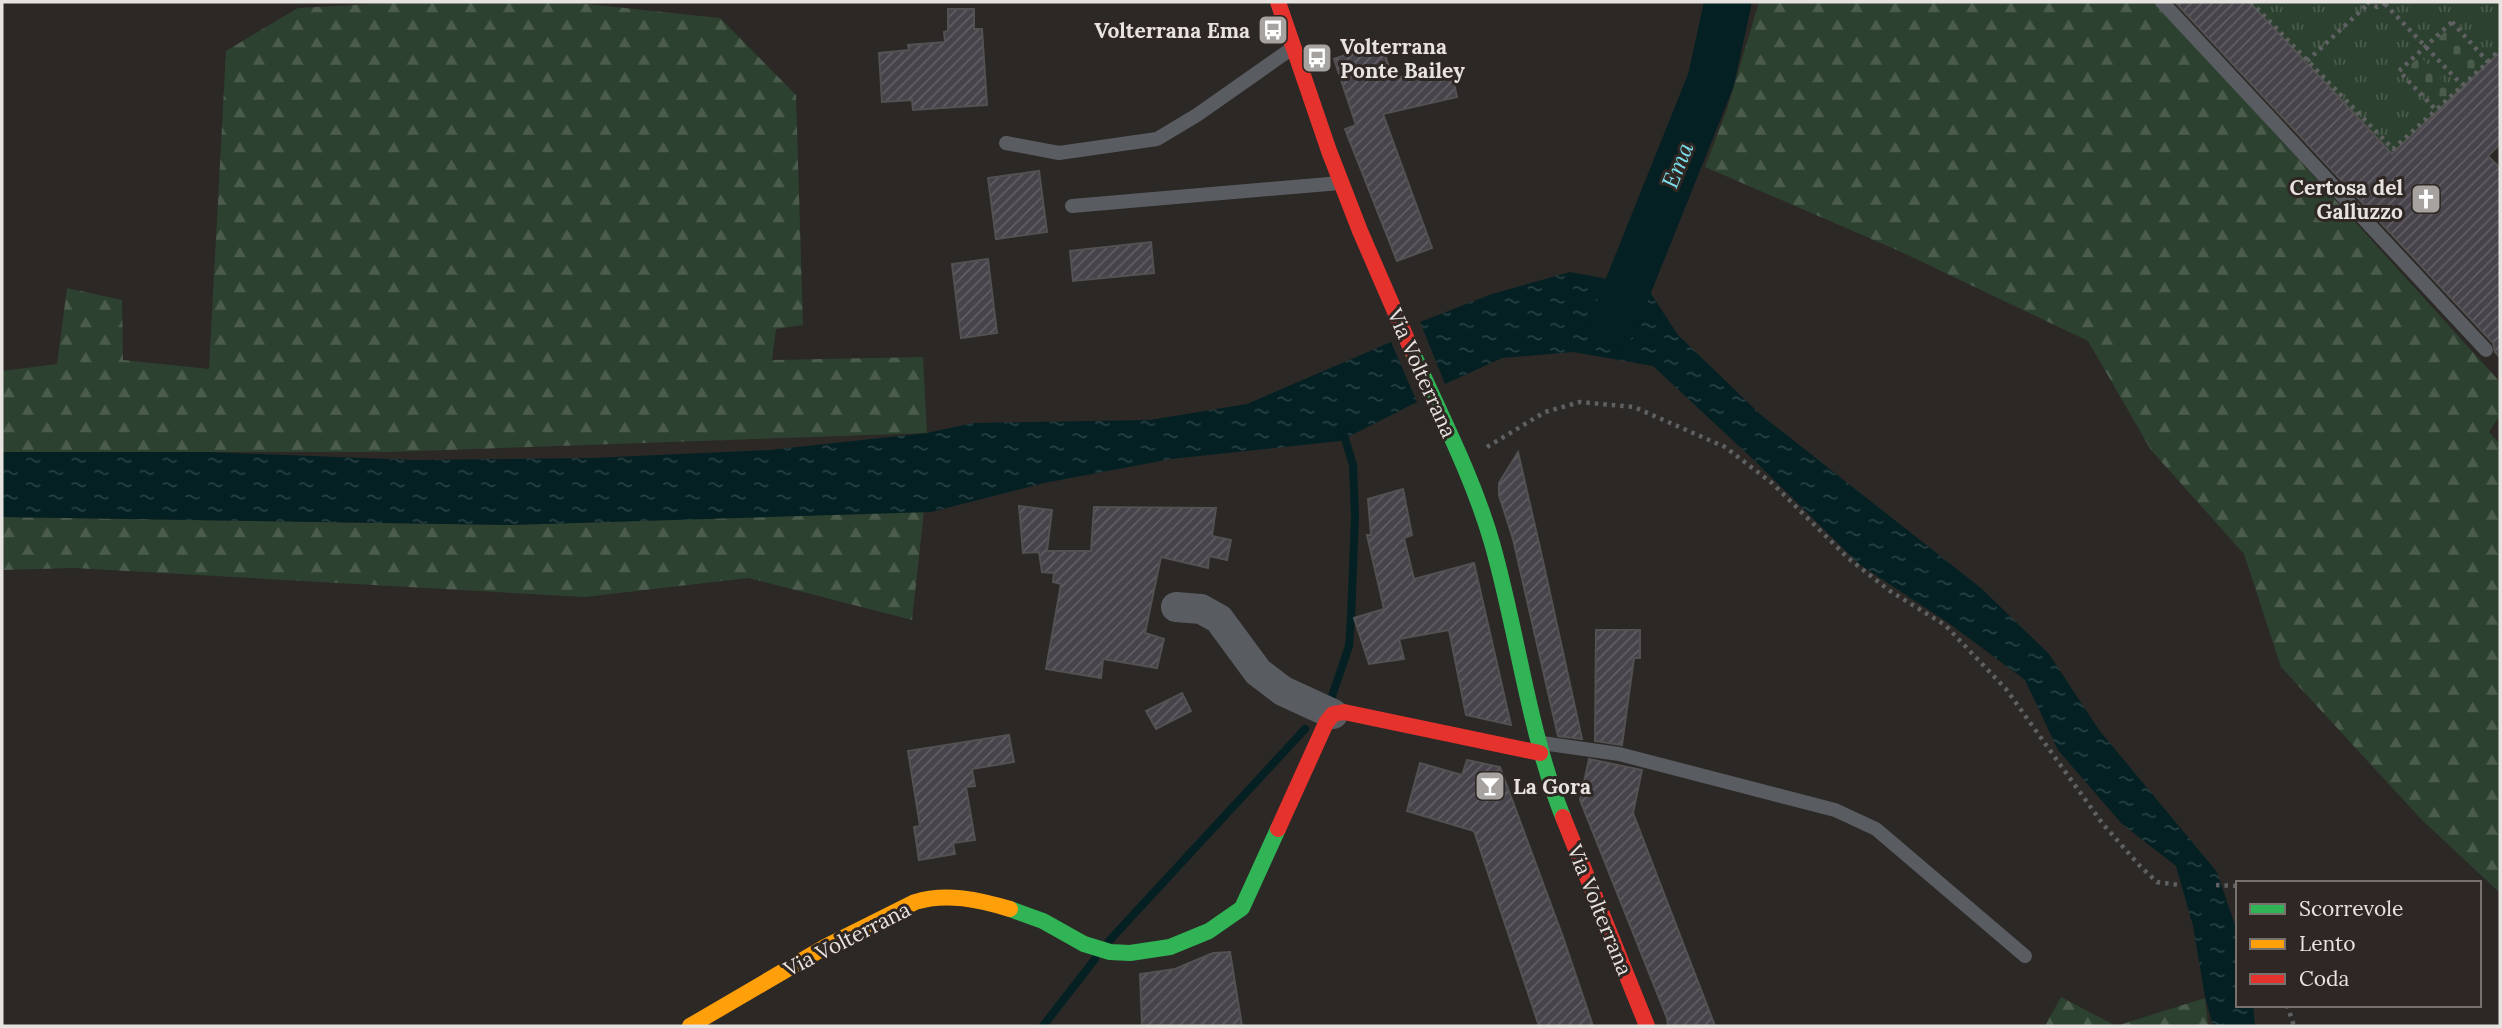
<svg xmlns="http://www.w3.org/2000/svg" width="2502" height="1028" viewBox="0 0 2502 1028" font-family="Lora,serif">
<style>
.grass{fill:url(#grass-tufts)}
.forest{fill:url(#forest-firs)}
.cemetery{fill:url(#cemetery-stones)}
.water{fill:url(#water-ripples)}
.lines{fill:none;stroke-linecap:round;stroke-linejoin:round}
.stream{stroke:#042023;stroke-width:8}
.river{stroke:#042023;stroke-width:47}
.building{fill:url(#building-hatch);stroke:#535151;stroke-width:2}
.path{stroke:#5f6062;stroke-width:4.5;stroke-dasharray:3.5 5;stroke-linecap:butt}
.lane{stroke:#595c60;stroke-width:14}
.street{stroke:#595c60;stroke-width:30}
.fast{stroke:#30b455;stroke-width:16}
.slow{stroke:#ff9f0a;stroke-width:16}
.jam{stroke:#e5322d;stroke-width:16}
.labels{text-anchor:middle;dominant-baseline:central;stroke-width:6;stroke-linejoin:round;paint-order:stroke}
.poi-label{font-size:21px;font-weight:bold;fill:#e7e3e0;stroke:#2e2723;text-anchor:end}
.street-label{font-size:21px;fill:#e7e3e0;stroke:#2e2723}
.water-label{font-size:23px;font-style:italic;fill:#7adeea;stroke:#2e2723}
</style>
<defs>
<pattern id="grass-tufts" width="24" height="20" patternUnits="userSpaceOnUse" patternTransform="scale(1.75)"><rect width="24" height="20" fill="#2c412f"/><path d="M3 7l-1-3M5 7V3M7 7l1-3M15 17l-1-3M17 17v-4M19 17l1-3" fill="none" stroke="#4b5c4d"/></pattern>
<pattern id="forest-firs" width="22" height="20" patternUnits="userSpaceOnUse" patternTransform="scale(1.75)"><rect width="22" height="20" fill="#2c412f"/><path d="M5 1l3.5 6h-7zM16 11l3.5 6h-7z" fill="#4b5c4d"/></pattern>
<pattern id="cemetery-stones" width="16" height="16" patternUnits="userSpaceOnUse" patternTransform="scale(1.75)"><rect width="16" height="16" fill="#2c412f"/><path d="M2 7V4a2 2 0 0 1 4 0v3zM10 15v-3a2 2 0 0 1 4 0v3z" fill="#4b5c4d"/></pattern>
<pattern id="water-ripples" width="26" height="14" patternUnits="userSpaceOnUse" patternTransform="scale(1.75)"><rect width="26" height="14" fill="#042023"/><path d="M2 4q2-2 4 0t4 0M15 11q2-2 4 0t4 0" fill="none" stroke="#294043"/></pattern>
<pattern id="building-hatch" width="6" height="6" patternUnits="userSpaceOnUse" patternTransform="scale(1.75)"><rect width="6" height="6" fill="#47434a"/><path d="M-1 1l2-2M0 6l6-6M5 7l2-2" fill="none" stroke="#625e64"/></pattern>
</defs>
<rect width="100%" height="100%" fill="#2b2826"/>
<!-- grass -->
<path class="grass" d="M2249,2H2500V52L2392,154Z"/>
<!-- forest -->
<path class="forest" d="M407,2H568L720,18L796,95L803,325L776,329L772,360L923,357L927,433L391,452H2V371L57,364L67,288L122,300L123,360L209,369L226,51L298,8Z
M1759,2H2156L2500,382V415L2489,432L2500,444V893L2421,819L2281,667L2244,554L2151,450L2088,341L1899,251L1705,167L1727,109Z
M924,511L912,620L748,578L585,597L74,568L2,570V517L511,525Z
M2061,997L2116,1026L2205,998L2208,1026H2045Z"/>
<!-- cemetery -->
<path class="cemetery" d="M2451,26L2484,61L2467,77L2434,42Z
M2420,56L2452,91L2437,105L2405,70Z"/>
<!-- water -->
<path class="water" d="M1570,272L1646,286L1678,335L1761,415L1981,588L2049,654L2099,730L2217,872L2238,934V1005H2253L2255,1026H2213L2205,997L2193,926L2176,866L2122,824L2058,750L2025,680L1950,624L1859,564L1756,462L1653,366L1573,352L1502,358L1445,384L1420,322L1492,294Z
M1391,342L1417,402L1340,441L1171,459L1044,483L931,512L511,525L2,517V452H207L414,460L592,458L770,450L927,433L973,423L1150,420L1247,404Z"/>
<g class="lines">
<!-- stream -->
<path class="stream" d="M1330,702L1349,646L1351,619L1355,516L1353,465L1342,429
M1109,941L1305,729
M1043,1026L1095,959"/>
<!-- river -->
<path class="river" d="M1613,324L1711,80L1728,2"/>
</g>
<!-- building -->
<path class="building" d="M2175,2H2249L2392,154L2500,52V144L2488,156L2500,168V357L2495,352L2493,343Z
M948,9H974V29H982L987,105L913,110L912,100L882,102L879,53L909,50L908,45L945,42L944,32L948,31Z
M1381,43L1393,79L1450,65L1457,97L1383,114L1432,248L1397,261L1345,129L1356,125L1334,59Z
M1039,171L1047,232L996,239L988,178Z
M1151,242L1154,273L1073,281L1070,251Z
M988,259L997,333L961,338L952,264Z
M1518,452L1543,561L1582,739L1558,736L1513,539L1499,495V483Z
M1403,489L1412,535L1404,538L1414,579L1474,563L1511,725L1466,715L1449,630L1399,639L1404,659L1369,664L1354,618L1384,609L1367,535H1371L1368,499Z
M1019,506L1052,510L1047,551H1091L1094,507L1216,508L1212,536L1231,540L1227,560L1209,556L1208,568L1161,557L1145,633L1164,639L1157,668L1103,659L1101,678L1046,669L1061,584L1053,582L1054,573L1042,572L1039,552L1023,553Z
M1596,630H1640V658H1634L1622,745L1595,741Z
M1182,693L1191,711L1156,729L1146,711Z
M1009,735L1014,762L972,769L975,786L966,787L975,840L953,843L955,854L919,860L914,827L920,826L908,751Z
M1589,759L1642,770L1633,813L1715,1026H1668L1667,1018L1580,800Z
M1467,760L1500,767L1563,937L1593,1026H1539L1474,831L1407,811L1420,763L1462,775Z
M1230,952L1242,1026H1142L1140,974L1175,969L1213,953Z"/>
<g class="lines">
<!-- path -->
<path class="path" d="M2251,2L2393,149L2436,110
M2367,2L2377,7L2386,2
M2385,4L2462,85
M2452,22L2488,62L2436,110L2399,71Z
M2307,61L2368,4
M2488,62L2500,49
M1487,447L1545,412L1580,402L1634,407L1725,447L1772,483L1848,558L1890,591L1945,625L2006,689L2102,823L2140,866L2157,882L2180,885
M2216,885L2236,886L2238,890
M2287,1005L2294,1026"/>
<!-- lane -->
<path class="lane" d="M2162,2L2486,350
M1006,143L1059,153L1157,139L1197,115L1291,49
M1072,206L1340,183
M1542,743L1619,754L1835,810L1876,829L2025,956"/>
<!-- street -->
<path class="street" d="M1176,607L1201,609L1219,619L1258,672L1283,691L1333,714"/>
<!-- fast -->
<path class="fast" d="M1412,351C1440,414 1473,477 1492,543C1518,634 1528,729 1563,817
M1010,909L1043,921L1084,944L1110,952L1130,953L1170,947L1209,931L1242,908L1278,829"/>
<!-- slow -->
<path class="slow" d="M690,1026L825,947L915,902C946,892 980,900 1010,909"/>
<!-- jam -->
<path class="jam" d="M1278,2L1329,151L1360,231L1412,351
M1563,817L1647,1026
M1278,829L1326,723L1333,714L1344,712L1540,753"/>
</g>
<!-- icons -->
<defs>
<g id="bus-square" transform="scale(1.575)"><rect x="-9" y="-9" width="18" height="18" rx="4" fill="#a5a29f" stroke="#2e2723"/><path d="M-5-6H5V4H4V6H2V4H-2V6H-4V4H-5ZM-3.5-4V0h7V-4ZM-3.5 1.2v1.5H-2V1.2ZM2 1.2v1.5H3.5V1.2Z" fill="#fff"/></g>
<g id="church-square" transform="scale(1.575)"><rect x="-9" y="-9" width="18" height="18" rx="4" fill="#a5a29f" stroke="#2e2723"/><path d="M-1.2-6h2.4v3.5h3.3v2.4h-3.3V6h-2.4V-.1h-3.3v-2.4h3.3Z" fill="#fff"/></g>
<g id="bar-square" transform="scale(1.575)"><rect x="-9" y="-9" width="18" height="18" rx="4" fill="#a5a29f" stroke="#2e2723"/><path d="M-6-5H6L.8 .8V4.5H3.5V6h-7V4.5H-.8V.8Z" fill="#fff"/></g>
</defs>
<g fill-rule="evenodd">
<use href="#bus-square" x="1273" y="30"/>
<use href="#bus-square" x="1317" y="58"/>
<use href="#church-square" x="2426" y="199"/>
<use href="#bar-square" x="1490" y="786"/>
</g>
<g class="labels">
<!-- poi labels -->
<g class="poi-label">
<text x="1250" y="30">Volterrana Ema</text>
<text x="1340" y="46" text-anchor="start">Volterrana<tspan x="1340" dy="24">Ponte Bailey</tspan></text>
<text x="2403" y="187">Certosa del<tspan x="2403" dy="24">Galluzzo</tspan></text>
<text x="1513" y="786" text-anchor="start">La Gora</text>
</g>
<!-- street labels -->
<g class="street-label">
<text transform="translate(1422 373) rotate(66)">Via Volterrana</text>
<text transform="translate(1600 910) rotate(68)">Via Volterrana</text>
<text transform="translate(847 939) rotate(-27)">Via Volterrana</text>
</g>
<!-- water labels -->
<g class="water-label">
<text transform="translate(1677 165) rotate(-68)">Ema</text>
</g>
</g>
<!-- border -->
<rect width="2502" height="1028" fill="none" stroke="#e7e3e0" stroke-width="7"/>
<!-- legend -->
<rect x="2236" y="881" width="245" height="126" fill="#2e2723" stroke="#78726f" stroke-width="2"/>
<rect x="2250" y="904" width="35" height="10" fill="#30b455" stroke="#78726f" stroke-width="2"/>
<text x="2299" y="916" font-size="21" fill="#e7e3e0">Scorrevole</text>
<rect x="2250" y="939" width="35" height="10" fill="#ff9f0a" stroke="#78726f" stroke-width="2"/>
<text x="2299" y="951" font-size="21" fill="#e7e3e0">Lento</text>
<rect x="2250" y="974" width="35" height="10" fill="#e5322d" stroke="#78726f" stroke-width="2"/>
<text x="2299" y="986" font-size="21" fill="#e7e3e0">Coda</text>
</svg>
